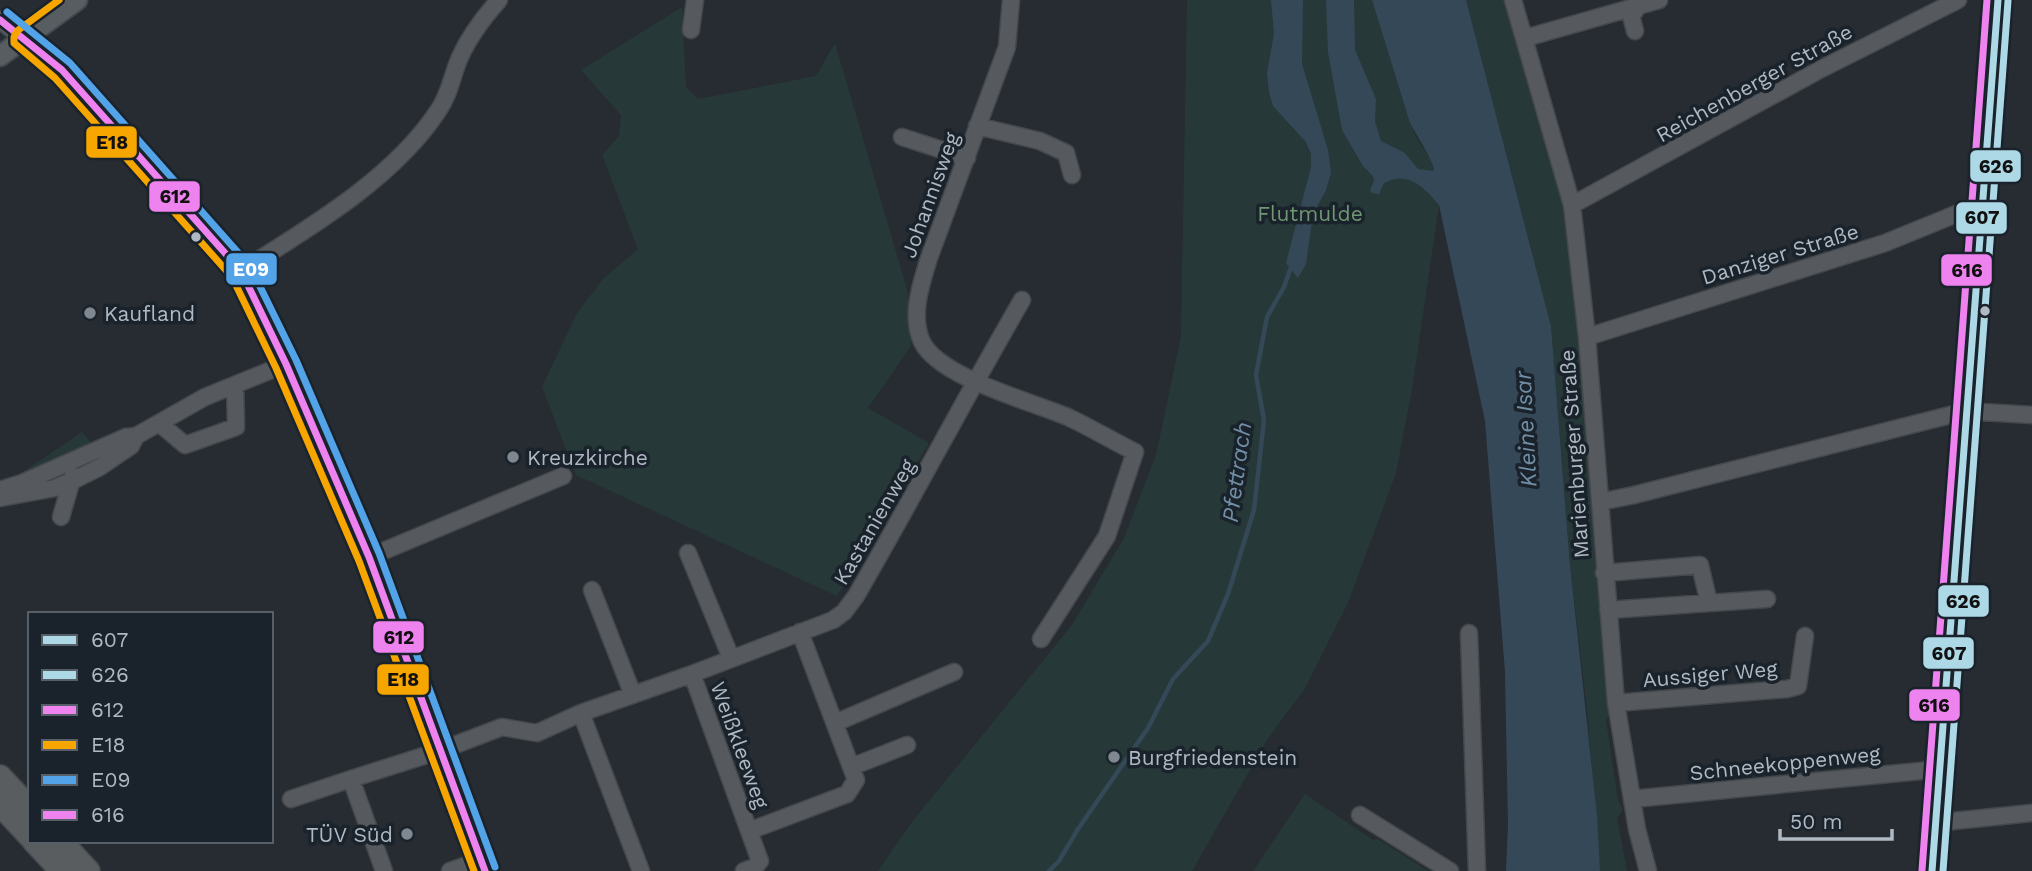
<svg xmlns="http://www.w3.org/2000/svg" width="2032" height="871" viewBox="0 0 2032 871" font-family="'Work Sans',sans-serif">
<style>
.green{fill:#263938}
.water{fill:#354858}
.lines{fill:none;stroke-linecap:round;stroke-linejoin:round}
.stream{stroke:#354858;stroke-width:4.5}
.minor-casing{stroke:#44484c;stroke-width:19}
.major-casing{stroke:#43494e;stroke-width:23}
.highway-casing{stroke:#43484d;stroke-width:26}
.minor{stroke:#565a5f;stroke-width:16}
.major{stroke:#585d61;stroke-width:19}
.highway{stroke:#5a5d60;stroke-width:23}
.bus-1-casing{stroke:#1a232b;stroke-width:12}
.bus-2-casing{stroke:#1a232b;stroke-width:12}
.bus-3-casing{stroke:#1a232b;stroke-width:12}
.bus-4-casing{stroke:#1a232b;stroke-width:12}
.bus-5-casing{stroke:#1a232b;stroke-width:12}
.bus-6-casing{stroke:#1a232b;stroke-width:12}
.bus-1{stroke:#add8e6;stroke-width:7}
.bus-2{stroke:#add8e6;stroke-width:7}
.bus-3{stroke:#ee82ee;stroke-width:7}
.bus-4{stroke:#f7a600;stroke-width:7}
.bus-5{stroke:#53a3e8;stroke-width:7}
.bus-6{stroke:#ee82ee;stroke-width:7}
.bus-dot{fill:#afb9c3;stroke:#1a232b;stroke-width:2.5}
.poi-dot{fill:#7f8890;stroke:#1a232b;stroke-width:2.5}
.labels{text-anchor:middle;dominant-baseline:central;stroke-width:7;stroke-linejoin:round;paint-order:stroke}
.street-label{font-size:21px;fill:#afb9c3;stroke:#1a232b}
.park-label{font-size:21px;fill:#709774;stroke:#1a232b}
.poi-label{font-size:21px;fill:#afb9c3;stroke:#1a232b;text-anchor:start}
.water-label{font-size:23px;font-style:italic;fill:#718ea5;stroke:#1a232b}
.line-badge{stroke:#1a232b;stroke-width:2.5}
.badge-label{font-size:19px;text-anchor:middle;font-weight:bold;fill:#fff}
.pale-badge-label{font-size:19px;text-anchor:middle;font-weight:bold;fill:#111}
</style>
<rect width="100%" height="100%" fill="#262c31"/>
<!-- green -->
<path class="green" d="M1187,0H1372L1409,120L1417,139L1434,164L1439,205L1412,389L1396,473L1348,603L1305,688L1267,740L1192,871H878L912,822L1072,625L1124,538L1156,455L1181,336Z
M1466,0H1513L1572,205L1600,502L1594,555L1608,610L1616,703L1606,720L1618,800L1623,810L1617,818L1618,823L1627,871H1600L1587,709L1570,565L1551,326Z
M682,7L686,87L698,99L816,76L835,43L908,293L911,346L868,408L929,443L837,596L576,475L542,387L577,313L603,279L638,249L602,155L619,136L621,115L581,70Z
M82,432L92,444L25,475L23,472Z
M1305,794L1373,840L1378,839L1428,871H1253Z"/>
<!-- water -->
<path class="water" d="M1271,0H1303L1302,64L1328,150L1331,173L1326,190L1313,214L1306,264L1298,278L1286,263L1311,167V154L1306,142L1273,106L1269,92L1267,73L1274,34Z
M1326,0H1354L1355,50L1376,99L1375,121L1381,141L1405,153L1418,169L1434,171C1435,162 1414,133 1409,120L1372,0H1466L1551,326L1570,565L1597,816L1600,871H1506L1508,825L1505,672L1485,421L1439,205C1424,187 1408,170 1384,183L1379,194L1372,193L1370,190L1374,181L1373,176L1363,166L1342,130L1328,52Z"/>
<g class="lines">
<!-- stream -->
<path class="stream" d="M1049,871L1059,861L1078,829L1148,728L1173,679L1208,641L1228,594L1254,510L1264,420L1256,375L1267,317L1284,287L1292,264"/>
<!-- minor casing -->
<g class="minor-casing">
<path id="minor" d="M1011,0L1007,47L929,258C921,284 910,315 922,342C940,378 1033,402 1068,417C1091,428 1113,441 1135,452L1107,536L1041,639
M1513,0L1572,205L1587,337L1616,703L1637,829L1648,871
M0,20L62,70L241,271L286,364L369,557L485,871
M691,30L695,0
M1635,31L1631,16L1639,6L1638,1
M1525,38L1659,0
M977,126L1040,141L1066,153L1072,175
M902,137L967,158
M1572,205L1823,68L1958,0
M241,271C309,228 393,179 438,111C450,94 452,75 460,57C470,35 483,18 499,0
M1587,337L1885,243L1983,203
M159,423L185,445L236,427L235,385
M0,490L22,483L126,437L136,436L205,397L286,364
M0,498L55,488L72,481L100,467L131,446L136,436
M1600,502L1634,495L1966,411L2032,415
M61,517L73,476
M688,553L731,658
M369,557L563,476
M1604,573L1700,565L1709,603
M592,590L633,695
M1608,610L1767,599
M1469,633L1477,871
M692,674L749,831
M1616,703L1787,689L1798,686L1805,636
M581,713L641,871
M835,723L954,672
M851,767L907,745
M291,799L351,779
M1632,799L1941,769
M1360,815L1450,871
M1934,823L2032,813
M384,871L351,779L439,751L502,727L537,733L581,713L692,674L833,620L844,612L856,596C913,498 965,398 1022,300
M450,871L481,860
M744,871L755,867L760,861L749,831L847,794L856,780L800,632
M1932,871L1998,0"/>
</g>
<!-- major casing -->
<g class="major-casing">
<path id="major" d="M0,56L77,0"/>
</g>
<!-- highway casing -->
<g class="highway-casing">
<path id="highway" d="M0,777L30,809
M0,804L30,836
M34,841L62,871
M60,841L88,871"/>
</g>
<!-- minor -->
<use href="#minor" class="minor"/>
<!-- major -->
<use href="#major" class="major"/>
<!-- highway -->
<use href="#highway" class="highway"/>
<!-- bus-1 casing -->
<g class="bus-1-casing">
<path id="bus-1" d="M1932,871L1998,0"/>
</g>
<!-- bus-2 casing -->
<g class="bus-2-casing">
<path id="bus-2" d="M1943,871L2008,1"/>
</g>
<!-- bus-3 casing -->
<g class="bus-3-casing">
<path id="bus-3" d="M0,20L62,70L241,271L286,364L369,557L485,871"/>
</g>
<!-- bus-4 casing -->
<g class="bus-4-casing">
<path id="bus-4" d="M59,0L17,31L14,37V43L55,78L232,277L276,368L359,561L474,871"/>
</g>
<!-- bus-5 casing -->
<g class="bus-5-casing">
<path id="bus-5" d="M7,12L70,63L250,266L296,360L379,553L495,867"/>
</g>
<!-- bus-6 casing -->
<g class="bus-6-casing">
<path id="bus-6" d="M1922,870L1987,0"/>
</g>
<!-- bus-1 -->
<use href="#bus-1" class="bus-1"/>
<!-- bus-2 -->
<use href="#bus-2" class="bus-2"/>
<!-- bus-3 -->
<use href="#bus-3" class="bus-3"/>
<!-- bus-4 -->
<use href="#bus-4" class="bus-4"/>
<!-- bus-5 -->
<use href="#bus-5" class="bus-5"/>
<!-- bus-6 -->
<use href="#bus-6" class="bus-6"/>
</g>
<!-- markers -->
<g class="bus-dot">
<circle cx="196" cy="237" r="6"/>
<circle cx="1985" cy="311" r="6"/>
</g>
<g class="poi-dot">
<circle cx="90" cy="313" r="7"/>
<circle cx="513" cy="457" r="7"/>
<circle cx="1114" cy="757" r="7"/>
<circle cx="407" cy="834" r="7"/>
</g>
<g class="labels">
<!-- street labels -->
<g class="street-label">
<text transform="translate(1754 83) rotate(-29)">Reichenberger Straße</text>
<text transform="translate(930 195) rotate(-70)">Johannisweg</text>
<text transform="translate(1780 254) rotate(-17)">Danziger Straße</text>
<text transform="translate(1574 454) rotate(-94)">Marienburger Straße</text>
<text transform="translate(874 522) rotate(-60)">Kastanienweg</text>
<text transform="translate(1710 674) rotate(-5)">Aussiger Weg</text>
<text transform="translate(740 745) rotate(70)">Weißkleeweg</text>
<text transform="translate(1785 763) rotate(-6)">Schneekoppenweg</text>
</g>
<!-- park labels -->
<g class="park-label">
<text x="1310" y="213">Flutmulde</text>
</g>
<!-- poi labels -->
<g class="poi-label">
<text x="104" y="313">Kaufland</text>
<text x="527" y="457">Kreuzkirche</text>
<text x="1128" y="757">Burgfriedenstein</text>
<text x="393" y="834" text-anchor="end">TÜV Süd</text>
</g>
<!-- water labels -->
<g class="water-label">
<text transform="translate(1526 429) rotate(-93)">Kleine Isar</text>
<text transform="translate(1237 472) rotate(-82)">Pfettrach</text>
</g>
</g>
<g class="line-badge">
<rect x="85" y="125" width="53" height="34" rx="7" fill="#f7a600"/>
<rect x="1969" y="149" width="53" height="34" rx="7" fill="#add8e6"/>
<rect x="148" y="180" width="53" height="33" rx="7" fill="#ee82ee"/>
<rect x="1955" y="201" width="53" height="34" rx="7" fill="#add8e6"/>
<rect x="225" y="252" width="53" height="34" rx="7" fill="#53a3e8"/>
<rect x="1940" y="253" width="53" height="34" rx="7" fill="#ee82ee"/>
<rect x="1937" y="584" width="53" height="34" rx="7" fill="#add8e6"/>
<rect x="372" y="620" width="53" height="34" rx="7" fill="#ee82ee"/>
<rect x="1922" y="636" width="53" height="34" rx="7" fill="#add8e6"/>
<rect x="376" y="663" width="54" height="33" rx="7" fill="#f7a600"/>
<rect x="1908" y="688" width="53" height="34" rx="7" fill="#ee82ee"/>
</g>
<g class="badge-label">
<text x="251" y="276">E09</text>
</g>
<g class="pale-badge-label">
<text x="112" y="149">E18</text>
<text x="1996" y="173">626</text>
<text x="175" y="203">612</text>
<text x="1982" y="224">607</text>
<text x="1967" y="277">616</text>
<text x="1963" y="608">626</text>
<text x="399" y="644">612</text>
<text x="1949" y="660">607</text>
<text x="403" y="686">E18</text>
<text x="1934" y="712">616</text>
</g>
<!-- legend -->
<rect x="28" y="612" width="245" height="231" fill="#1a232b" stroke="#565f68" stroke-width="2"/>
<rect x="42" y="635" width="35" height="10" fill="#add8e6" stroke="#565f68" stroke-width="2"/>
<text x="91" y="647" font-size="21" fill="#afb9c3">607</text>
<rect x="42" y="670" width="35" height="10" fill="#add8e6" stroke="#565f68" stroke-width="2"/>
<text x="91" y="682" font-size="21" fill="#afb9c3">626</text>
<rect x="42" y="705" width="35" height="10" fill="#ee82ee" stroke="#565f68" stroke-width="2"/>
<text x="91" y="717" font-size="21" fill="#afb9c3">612</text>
<rect x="42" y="740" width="35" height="10" fill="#f7a600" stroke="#565f68" stroke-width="2"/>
<text x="91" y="752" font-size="21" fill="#afb9c3">E18</text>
<rect x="42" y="775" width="35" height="10" fill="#53a3e8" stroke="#565f68" stroke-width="2"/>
<text x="91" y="787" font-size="21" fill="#afb9c3">E09</text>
<rect x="42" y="810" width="35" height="10" fill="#ee82ee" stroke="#565f68" stroke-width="2"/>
<text x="91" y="822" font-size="21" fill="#afb9c3">616</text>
<!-- scale -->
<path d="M1780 829v10h112v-10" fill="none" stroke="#afb9c3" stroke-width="3.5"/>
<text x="1790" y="829" font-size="21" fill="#afb9c3" stroke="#1a232b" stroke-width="5" paint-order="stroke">50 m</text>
</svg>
